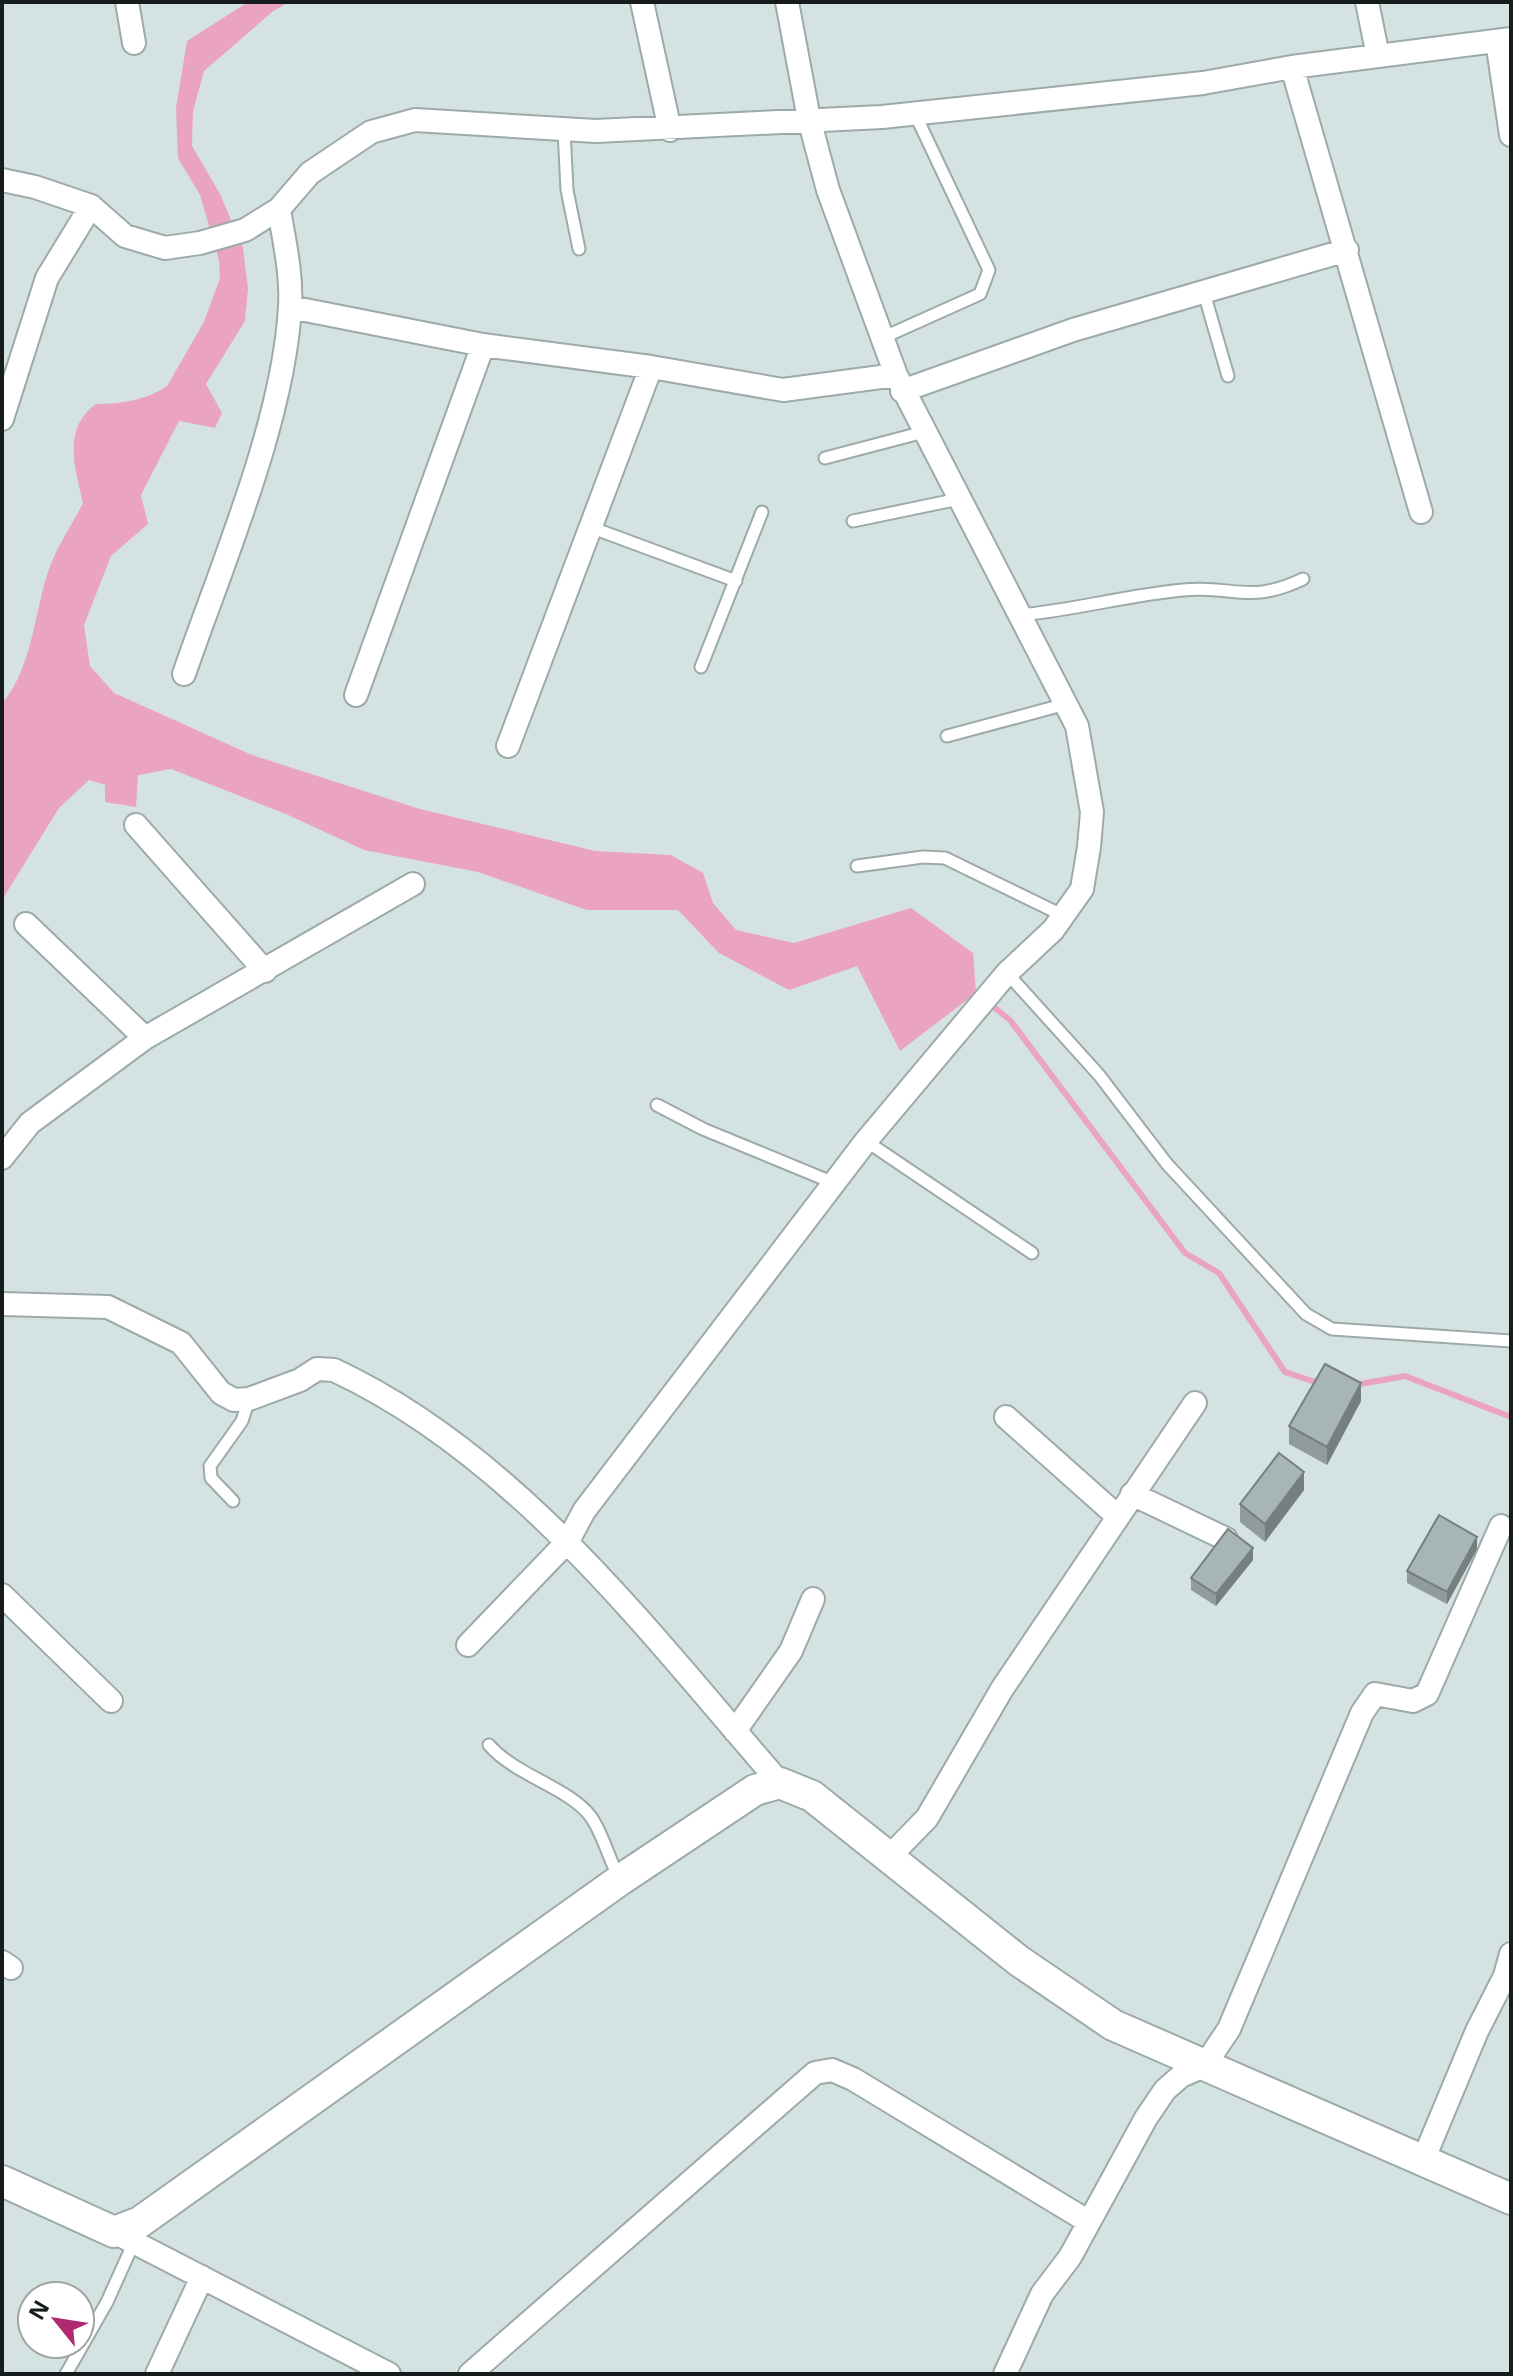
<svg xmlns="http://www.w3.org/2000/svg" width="1513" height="2376" viewBox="0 0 1513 2376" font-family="'Open Sans',sans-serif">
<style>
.water{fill:#eaa4c1}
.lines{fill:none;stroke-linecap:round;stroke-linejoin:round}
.stream{stroke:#eaa4c1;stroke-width:6}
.lane-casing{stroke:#9daaaa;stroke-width:15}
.street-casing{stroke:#9daaaa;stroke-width:26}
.secondary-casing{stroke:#9daaaa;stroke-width:34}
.lane{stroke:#fff;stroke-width:11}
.street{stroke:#fff;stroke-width:22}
.secondary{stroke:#fff;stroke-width:30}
.wall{fill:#909c9c}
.shaded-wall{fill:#767f7f}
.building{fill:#a8b5b5;stroke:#767f7f;stroke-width:2}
</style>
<rect width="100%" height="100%" fill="#d5e2e2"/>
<!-- water -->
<path class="water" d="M248,2H289L272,12L204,71L193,111L192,146L220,194L243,248L248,289L245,321L206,384L222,413L215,428L179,421L141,495L148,524L111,556L84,625L90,666L114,693L252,755L420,809L595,851L671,855L703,873L713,903L736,930L794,943L911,908L973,953L976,993L900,1051L857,966L789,990L719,953L678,910H587L478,872L364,850L286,814L171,769L138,775L136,807L105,802V785L89,780L59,808L2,900V704C35,663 33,611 51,564C59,543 73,523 83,503C75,469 62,428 96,404C120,404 147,400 167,386L204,322L220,278L219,260L200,195L178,158L176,108L187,41Z"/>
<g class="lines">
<!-- stream -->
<path class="stream" d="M995,1008L1010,1020L1185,1253L1219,1273L1285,1372L1321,1384
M1355,1385L1405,1376L1511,1417"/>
<!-- lane casing -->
<g class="lane-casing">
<path id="lane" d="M564,130L567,190L579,249
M1204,293L1228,376
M882,338L980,294L989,270L915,114
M825,458L924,432
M853,521L959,499
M590,527L736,581
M1020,615C1075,610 1128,595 1183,590C1235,585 1248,605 1303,579
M701,667L762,512
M947,736L1066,704
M857,866L923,857L945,858L1064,916
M1007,973L1099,1075L1167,1164L1306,1314L1332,1329L1511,1341
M657,1105L703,1129L834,1183
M866,1141L1032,1253
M233,1501L211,1478L210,1466L242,1421L249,1399
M489,1745C516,1776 570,1788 591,1817C603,1834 609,1860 620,1879
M66,2374L107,2302L134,2242"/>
</g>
<!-- street casing -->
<g class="street-casing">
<path id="street" d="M127,2L134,43
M642,2L670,130
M1367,2L1378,56
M1497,41L1511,135
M1292,67L1421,512
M2,180L35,187L91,206L125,236L165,248L200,243L245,230L279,209L310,173L371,132L415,120L596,131L882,117L1203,83L1292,67L1511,39
M290,307L483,345L651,367L783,390L896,375
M902,391L1073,330L1347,250
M2,419L47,278L91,206
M184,674C222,564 284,421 290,306C292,273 284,241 279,209
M356,695L483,345
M508,746L651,367
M136,825L265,971
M26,924L145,1038
M2,1158L30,1123L145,1038L413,884
M2,1304L108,1307L181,1343L221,1393L234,1400L249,1399L300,1380L317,1369L334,1370C518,1456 649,1633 780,1783
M1006,1417L1116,1515
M1132,1494L1226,1539
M2,1595L111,1701
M468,1645L568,1541L584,1511L866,1141L1007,973L1053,930L1082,889L1089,847L1092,812L1077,726L896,375L828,190L809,119L787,2
M735,1731L791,1651L813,1599
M890,1856L927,1818L1002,1689L1195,1403
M2,1962L11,1968
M1424,2158L1477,2031L1505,1976L1511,1954
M114,2232L389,2374
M157,2374L202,2277
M470,2374L815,2073L832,2070L853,2079L1089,2222
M1005,2374L1042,2294L1070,2257L1146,2118L1165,2090L1181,2076L1204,2066L1229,2029L1362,1713L1375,1694L1413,1701L1427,1694L1501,1526"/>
</g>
<!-- secondary casing -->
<g class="secondary-casing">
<path id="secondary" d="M2,2181L114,2232L140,2222L620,1880L755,1790L780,1783L812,1796L1019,1961L1113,2025L1511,2199"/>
</g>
<!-- lane -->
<use href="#lane" class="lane"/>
<!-- street -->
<use href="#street" class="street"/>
<!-- secondary -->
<use href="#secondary" class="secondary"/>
</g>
<!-- wall -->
<path class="wall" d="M1361,1401L1327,1465L1289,1444V1426Z
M1304,1490L1265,1542L1240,1522V1504Z
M1477,1549L1447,1604L1407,1583V1571Z
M1253,1560L1216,1606L1191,1590V1578Z"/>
<!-- shaded-wall -->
<path class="shaded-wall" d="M1361,1383V1401L1327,1465V1447Z
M1304,1472V1490L1265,1542V1524Z
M1477,1537V1549L1447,1604V1592Z
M1253,1548V1560L1216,1606V1594Z"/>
<!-- building -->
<path class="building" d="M1325,1364L1361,1383L1327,1447L1289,1426Z
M1279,1453L1304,1472L1265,1524L1240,1504Z
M1439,1515L1477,1537L1447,1592L1407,1571Z
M1228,1529L1253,1548L1216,1594L1191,1578Z"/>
<!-- border -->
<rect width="1513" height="2376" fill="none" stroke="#161b1b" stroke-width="8"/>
<!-- north arrow -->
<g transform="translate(56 2320) rotate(300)"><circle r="38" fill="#ffffff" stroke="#a2a4a4" stroke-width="2"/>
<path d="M0-6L14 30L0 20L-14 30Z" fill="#ae2970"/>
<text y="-12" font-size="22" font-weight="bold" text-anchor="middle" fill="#161b1b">N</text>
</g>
</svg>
